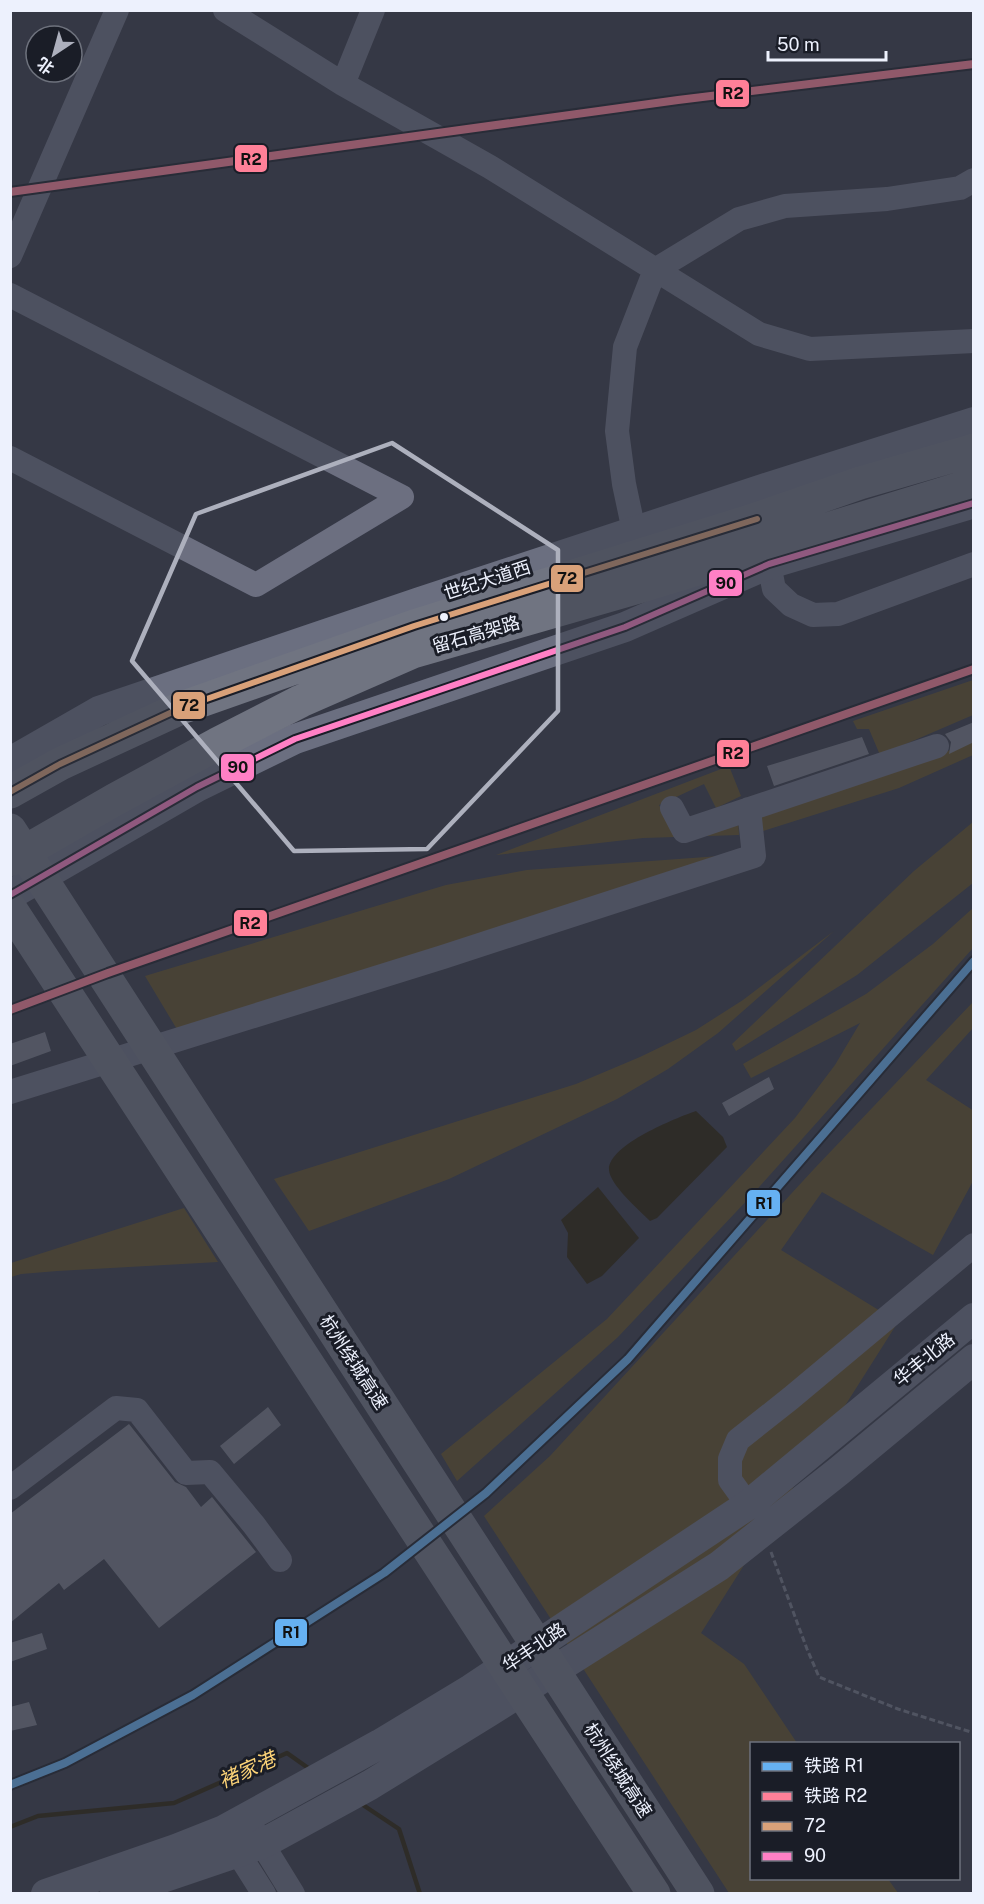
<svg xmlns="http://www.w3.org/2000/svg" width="984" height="1904" viewBox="0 0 984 1904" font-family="'Public Sans','Noto Sans SC',sans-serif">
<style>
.green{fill:#614f24}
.water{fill:#271d06}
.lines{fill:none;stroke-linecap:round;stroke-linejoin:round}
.stream{stroke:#271d06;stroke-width:4.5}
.building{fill:#767985}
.path{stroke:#727583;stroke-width:3;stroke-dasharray:6 3;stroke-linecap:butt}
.minor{stroke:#6c6f80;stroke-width:24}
.major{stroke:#6b6f80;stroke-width:30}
.highway{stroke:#707481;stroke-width:33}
.highway-bridge{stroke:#707481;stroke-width:33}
.bus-1-casing{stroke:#1a1d27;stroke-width:10}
.bus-2-casing{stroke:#1a1d27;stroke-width:10}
.bus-1{stroke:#d9a179;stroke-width:6}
.bus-2{stroke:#ff80c5;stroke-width:6}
.rail-1-casing{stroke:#1a1d27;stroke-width:12}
.rail-2-casing{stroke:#1a1d27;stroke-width:12}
.rail-1{stroke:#66b1f2;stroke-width:8}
.rail-2{stroke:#ff8098;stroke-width:8}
.marked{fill:none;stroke:#adb0bd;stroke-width:4.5;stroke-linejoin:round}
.bus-dot{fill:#edf1fd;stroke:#1a1d27;stroke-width:2}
.labels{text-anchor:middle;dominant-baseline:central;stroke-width:6;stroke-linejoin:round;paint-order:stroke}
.street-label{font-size:18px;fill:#edf1fd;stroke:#1a1d27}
.water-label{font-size:20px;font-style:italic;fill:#fcd377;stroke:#1a1d27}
.line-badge{stroke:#1a1d27;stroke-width:2}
.pale-badge-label{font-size:16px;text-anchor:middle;font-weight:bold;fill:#111}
</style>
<rect width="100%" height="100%" fill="#353845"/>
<!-- green -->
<path class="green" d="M973,680V715L880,755L869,729H857L853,721Z
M973,742V755L899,788L763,831L760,814L809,800Z
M729,766L741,796L716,808L704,784L659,805L673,832L738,820L739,835L643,838L496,855Z
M973,822V883L857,975L736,1051L732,1044L914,871Z
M720,856L178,1031L145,976L446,885L527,870Z
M973,908V948L752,1195L618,1337L457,1481L441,1454L607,1319L795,1118L835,1065L860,1023L751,1078L743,1064L866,994L933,944Z
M834,931L718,1033L668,1069L617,1099L449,1179L309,1231L274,1179L576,1084L640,1057L696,1030L743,1000Z
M973,1002V1028L926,1080L974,1111L973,1181L933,1255L822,1192L781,1250L898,1322L701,1633L744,1664L797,1743L752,1744V1878L888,1879L898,1893H729L484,1516L550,1456L814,1169Z
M184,1208L218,1262L57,1271L21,1274L11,1277V1263Z"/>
<!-- water -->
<path class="water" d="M696,1111L723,1137L727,1147L657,1218L650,1221C639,1210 610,1185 609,1170C608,1145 676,1118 696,1111Z
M598,1187L639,1238L602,1276L587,1284L567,1257L568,1233L561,1220Z"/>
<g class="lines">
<!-- stream -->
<path class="stream" d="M360,1803L399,1829L420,1894
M10,1827L38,1816L174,1803L287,1753L311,1770"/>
</g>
<!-- building -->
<path class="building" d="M974,722V742L949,754L951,742L945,734Z
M862,737L869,754L774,786L767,766Z
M45,1032L51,1051L10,1066V1044Z
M769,1077L774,1089L729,1116L722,1103Z
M268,1407L281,1425L234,1464L220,1446Z
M129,1424L175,1482L186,1487L201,1507L212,1497L256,1552L159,1628L104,1559L64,1590L59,1583L10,1623V1514Z
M42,1633L47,1649L10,1662V1643Z
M29,1702L37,1725L10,1731V1707Z"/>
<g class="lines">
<!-- path -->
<path class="path" d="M771,1552L807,1649L819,1677L898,1709L974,1733"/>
<!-- minor -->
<path class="minor" d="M225,10L343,84L490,167L759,334L810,349L974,341
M343,84L373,10
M10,256L117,10
M10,295L402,497L256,585L10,458
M634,531L624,484L617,431L625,347L655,270L739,219L785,206L887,199L960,188L974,180
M769,564L774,589L791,605L813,615L838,614L974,564
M672,808L684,831L937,746
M10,1092L443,957L754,856L749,809
M10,1488L116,1408L137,1410L186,1473L210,1472L254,1525L280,1560
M748,1505L730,1480V1459L738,1440L791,1398L974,1245
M253,1829L293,1894
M228,1837L264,1894"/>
<!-- major -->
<path class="major" d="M10,762L99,711L420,602L769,487L974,422
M10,895L197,787L295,739L625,627L769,564L974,503
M46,1894L176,1849L224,1830L380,1744L471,1689L748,1505L974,1318
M115,1894L262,1844L370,1785L487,1713L719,1566L839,1471L974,1359"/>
<!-- highway -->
<path class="highway" d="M10,792L60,764L181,708L414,626L753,520L860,483L974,450
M10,860L114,800L217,744L301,701L413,652L639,587L974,484"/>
<!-- highway-bridge -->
<path class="highway-bridge" d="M10,830L698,1894
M10,908L654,1894"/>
<!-- bus-1 casing -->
<g class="bus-1-casing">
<path id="bus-1" d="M10,792L60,764L181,708L414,626L757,519"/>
</g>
<!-- bus-2 casing -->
<g class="bus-2-casing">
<path id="bus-2" d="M10,895L197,787L295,739L625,627L769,564L974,503"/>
</g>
<!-- bus-1 -->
<use href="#bus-1" class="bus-1"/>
<!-- bus-2 -->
<use href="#bus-2" class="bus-2"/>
<!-- rail-1 casing -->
<g class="rail-1-casing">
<path id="rail-1" d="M10,1785L65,1763L193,1695L384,1573L486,1493L628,1359L974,961"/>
</g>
<!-- rail-2 casing -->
<g class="rail-2-casing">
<path id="rail-2" d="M10,192L678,100L974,64
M10,1010L108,973L974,669"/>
</g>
<!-- rail-1 -->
<use href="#rail-1" class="rail-1"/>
<!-- rail-2 -->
<use href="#rail-2" class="rail-2"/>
</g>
<!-- marked area -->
<path d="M0 0H984V1904H0ZM392,443L558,550V711L427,849L294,851L132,661L196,514Z" fill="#353845" fill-opacity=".55" fill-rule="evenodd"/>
<path class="marked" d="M392,443L558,550V711L427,849L294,851L132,661L196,514Z"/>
<!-- markers -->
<circle class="bus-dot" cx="444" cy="617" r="5"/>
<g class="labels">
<!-- street labels -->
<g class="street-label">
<text transform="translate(487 580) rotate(-18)">世纪大道西</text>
<text transform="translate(476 634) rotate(-16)">留石高架路</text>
<text transform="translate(924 1359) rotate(-39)">华丰北路</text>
<text transform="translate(354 1362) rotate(57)">杭州绕城高速</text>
<text transform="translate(534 1647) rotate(-34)">华丰北路</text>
<text transform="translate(618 1770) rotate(57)">杭州绕城高速</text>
</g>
<!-- water labels -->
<g class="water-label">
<text transform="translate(247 1770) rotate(-24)">褚家港</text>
</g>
</g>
<g class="line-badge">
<rect x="715" y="79" width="35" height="29" rx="6" fill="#ff8098"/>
<rect x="234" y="144" width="34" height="29" rx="6" fill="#ff8098"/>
<rect x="550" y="564" width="34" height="29" rx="6" fill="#d9a179"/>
<rect x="708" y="569" width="35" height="28" rx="6" fill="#ff80c5"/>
<rect x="172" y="691" width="34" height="29" rx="6" fill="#d9a179"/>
<rect x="716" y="739" width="34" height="29" rx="6" fill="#ff8098"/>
<rect x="220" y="753" width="35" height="29" rx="6" fill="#ff80c5"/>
<rect x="233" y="909" width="35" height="28" rx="6" fill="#ff8098"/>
<rect x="746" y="1189" width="35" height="28" rx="6" fill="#66b1f2"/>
<rect x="274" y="1618" width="34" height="29" rx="6" fill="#66b1f2"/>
</g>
<g class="pale-badge-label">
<text x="733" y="99">R2</text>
<text x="251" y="165">R2</text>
<text x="567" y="584">72</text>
<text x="726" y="589">90</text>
<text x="189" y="711">72</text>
<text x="733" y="759">R2</text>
<text x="238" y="773">90</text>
<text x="250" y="929">R2</text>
<text x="764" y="1209">R1</text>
<text x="291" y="1638">R1</text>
</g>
<!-- border -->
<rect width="984" height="1904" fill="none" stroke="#edf1fd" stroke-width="24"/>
<!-- legend -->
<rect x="750" y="1742" width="210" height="138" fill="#1a1d27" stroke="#6e727d" stroke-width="1.5"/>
<rect x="762" y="1762" width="30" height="9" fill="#66b1f2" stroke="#6e727d" stroke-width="1.5"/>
<text x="804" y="1772" font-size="18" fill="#edf1fd">铁路 R1</text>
<rect x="762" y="1792" width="30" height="9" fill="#ff8098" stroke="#6e727d" stroke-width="1.5"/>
<text x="804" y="1802" font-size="18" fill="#edf1fd">铁路 R2</text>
<rect x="762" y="1822" width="30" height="9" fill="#d9a179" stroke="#6e727d" stroke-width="1.5"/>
<text x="804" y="1832" font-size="18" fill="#edf1fd">72</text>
<rect x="762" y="1852" width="30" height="9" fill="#ff80c5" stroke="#6e727d" stroke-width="1.5"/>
<text x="804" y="1862" font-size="18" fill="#edf1fd">90</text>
<!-- north arrow -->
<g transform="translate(54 54) rotate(216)"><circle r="28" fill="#1a1d27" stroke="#6e727d" stroke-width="1.5"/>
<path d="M0-4.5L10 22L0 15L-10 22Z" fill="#adb0bd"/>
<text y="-9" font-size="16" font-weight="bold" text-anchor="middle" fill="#edf1fd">北</text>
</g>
<!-- scale -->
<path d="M768 51v9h118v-9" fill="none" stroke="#edf1fd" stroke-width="3"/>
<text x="777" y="51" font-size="18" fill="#edf1fd" stroke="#1a1d27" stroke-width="4.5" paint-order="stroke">50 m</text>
</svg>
